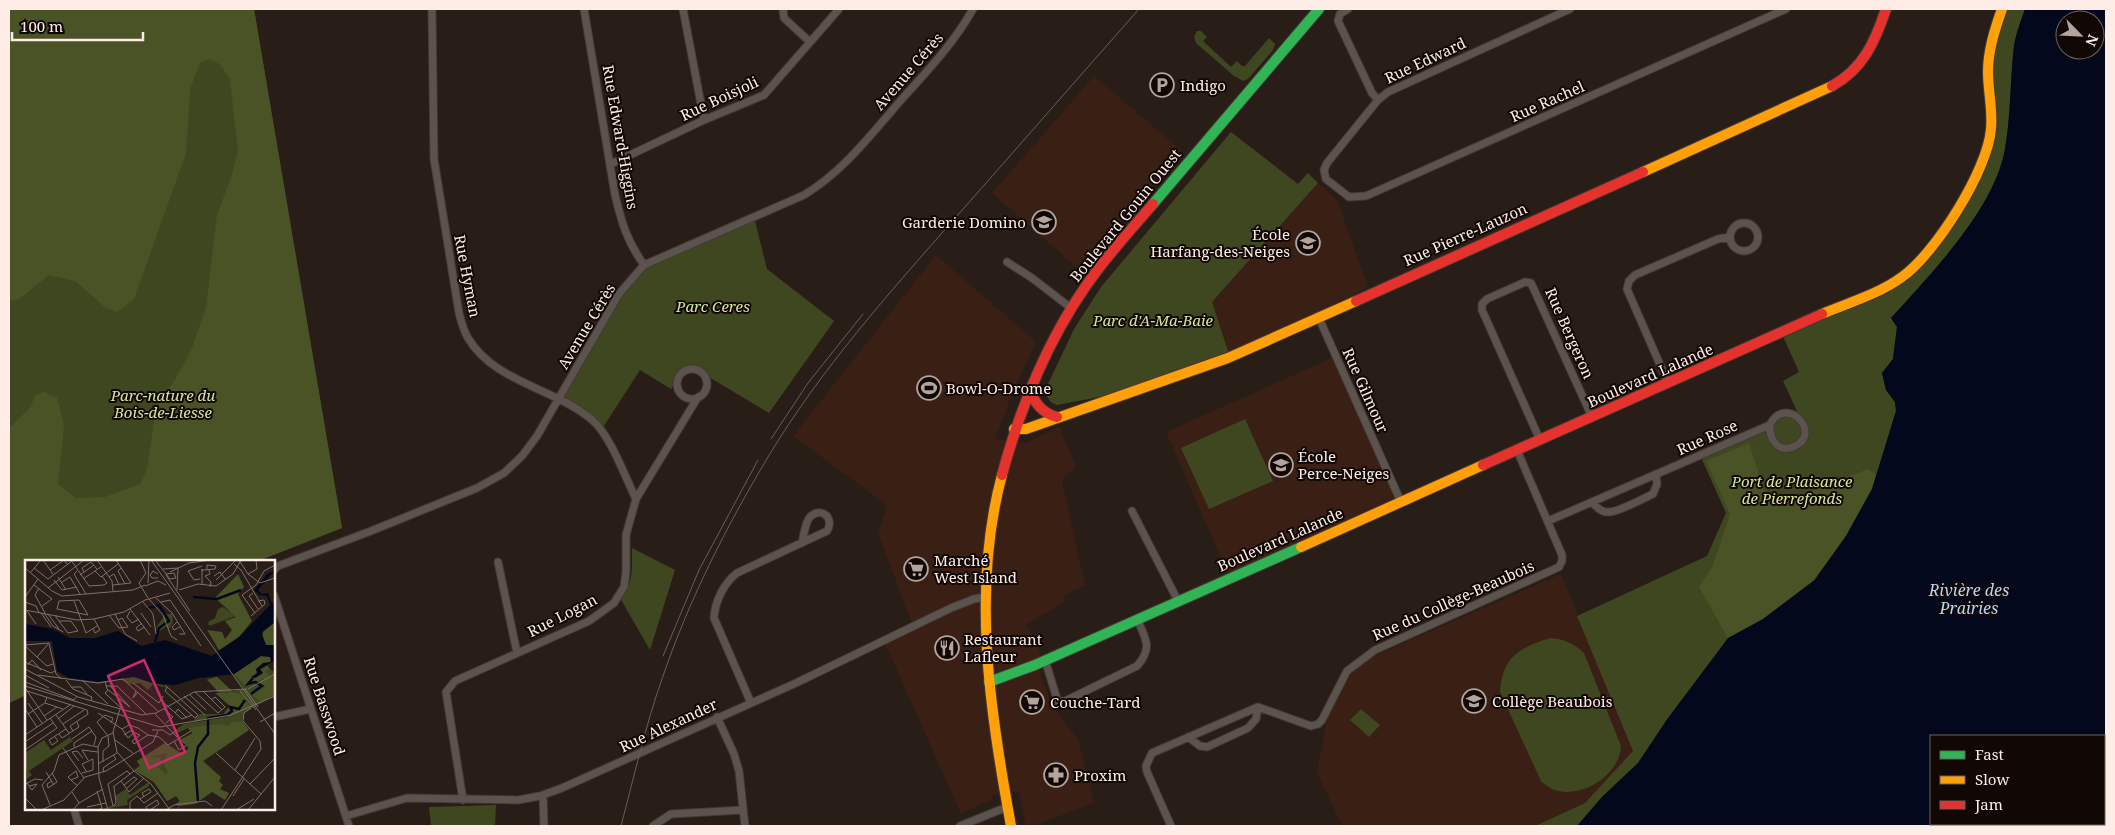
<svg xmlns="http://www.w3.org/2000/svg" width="2115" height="835" viewBox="0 0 2115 835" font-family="'Noto Serif',serif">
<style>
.built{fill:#391f14}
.green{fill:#3f4720}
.forest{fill:#4a5326}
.water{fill:#04081d;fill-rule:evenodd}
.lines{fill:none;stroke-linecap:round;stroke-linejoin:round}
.street-casing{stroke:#443935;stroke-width:9}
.fast-casing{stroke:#443935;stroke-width:12}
.slow-casing{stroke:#443935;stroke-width:12}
.jam-casing{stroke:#443935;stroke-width:12}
.street{stroke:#5c534f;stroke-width:7}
.fast{stroke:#30b455;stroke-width:10}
.slow{stroke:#ff9f0a;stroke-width:10}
.jam{stroke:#e5322d;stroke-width:10}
.tram{stroke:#685e59;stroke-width:1}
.labels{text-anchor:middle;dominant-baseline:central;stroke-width:4;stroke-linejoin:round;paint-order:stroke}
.street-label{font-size:15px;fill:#feede7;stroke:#110704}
.poi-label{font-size:15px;fill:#feede7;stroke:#110704;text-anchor:start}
.park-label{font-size:15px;font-style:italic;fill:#d2e897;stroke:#110704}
.water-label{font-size:16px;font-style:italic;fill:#b3d6fb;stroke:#110704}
.inset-river{fill:none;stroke:#04081d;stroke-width:2.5}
.inset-road{fill:none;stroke:#7e706a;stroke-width:1}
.view{fill:#c82d69;fill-opacity:0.15;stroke:#c82d69;stroke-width:2.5}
.inset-edge{fill:none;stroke:#feede7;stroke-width:2.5}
</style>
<rect width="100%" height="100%" fill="#291d17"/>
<!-- built -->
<path class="built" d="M1094,76L1181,150L1096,250L1081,271L992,193Z
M1318,183L1337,200L1368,287L1230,357L1212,302Z
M936,255L1036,342L1015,387L995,439L1026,443L1059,426L1076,467L1062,480L1085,585L1063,596L1065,602L1027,624L1040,652V674L1053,708L1078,739L1094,803L1033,826H1026L1019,791L992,795L991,800L961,814L884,641L913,627L878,533L887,505L793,436Z
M1334,357L1396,499L1228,574L1166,432Z
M1561,574L1633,751L1585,803L1535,826H1342L1317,773L1326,723L1346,680L1353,670L1367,659Z"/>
<!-- green -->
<path class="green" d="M9,9H254L342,528L258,561H26V695L9,703Z
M2006,9H2025C2021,21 2016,33 2014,46C2010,80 2011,115 2005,149C1995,208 1931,274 1891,318L1897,327L1893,359L1882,373L1886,390L1895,402L1896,411L1872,489L1814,580L1763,619L1668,718L1638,763L1602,797L1577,826H1535L1585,803L1633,751L1577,616L1707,556L1726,513L1700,455L1797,411L1783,381L1799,372L1782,334L1915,270L1991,149V58Z
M1197,31H1201L1207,37L1203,41L1231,67L1237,61L1242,66H1245L1269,38L1275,44L1273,50L1248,79L1243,81L1234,76L1196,43L1194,37Z
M1231,132L1298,184L1308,173L1318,183L1212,302L1230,357L1125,392L1057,405L1051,402L1045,394L1048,384L1074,329L1101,287Z
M754,217L767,269L834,321L769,413L697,370C681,369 679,377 671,389L640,370L602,429L559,400L619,294L644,265Z
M1245,419L1273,481L1209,509L1181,448Z
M632,548L675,570L650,650L620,598C634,581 632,570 632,548Z
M1550,638C1564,639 1573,643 1584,653L1621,746C1620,776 1578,802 1550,788C1547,786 1543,783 1541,781L1500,692C1502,657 1519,648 1550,638Z
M1361,709L1380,725L1369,737L1350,720Z
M496,805L495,826H431L429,807Z"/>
<!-- forest -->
<path class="forest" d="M9,9H254L342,528L258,561H26V695L9,703V428L29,409L36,395L44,392L57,398L64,425L58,484L76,498L105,497L140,484L147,469L155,415L161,398L175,380L192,348L206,308L217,215L232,175L238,151L230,80L221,65L209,59L200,63L190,89L186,153L134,299L117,312L106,308L75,281L49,275L19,299L9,301Z
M1749,443L1767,500L1778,505L1868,469L1876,475L1872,489L1846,536L1814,580L1763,619L1728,638L1699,587L1713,565L1730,514L1706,461Z"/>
<!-- water -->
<path class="water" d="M2025,9H2106V826H1577L1602,797L1638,763L1668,718L1728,638L1763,619L1815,580L1846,536L1872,489L1896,411L1895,402L1886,390L1882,373L1893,359L1897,327L1891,318C1931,274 1995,208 2005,149C2011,115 2010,80 2014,46C2016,33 2021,21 2025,9ZM2065,20H2095V50H2065ZM1931,736H2104V824H1931Z"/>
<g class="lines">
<!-- street casing -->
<g class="street-casing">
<path id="street" d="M432,9L434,159L459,313C461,321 464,331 468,338C494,382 554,388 591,419C610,434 625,477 636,499
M584,9L615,195C622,224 627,241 644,265
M683,9L704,120
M783,9L784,18L810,42
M1348,9L1340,14L1338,21L1372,93L1378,100
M1570,9L1388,92L1378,100L1327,163L1324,170L1326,179L1349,197L1366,196L1786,9
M611,164L704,120L764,95L839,9
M1730 237a14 14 0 1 1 28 0a14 14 0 1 1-28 0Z
M1007,262L1032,278L1071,308
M1318,316L1401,502
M677 384a15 15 0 1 1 30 0a15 15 0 1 1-30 0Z
M1668,383L1627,289L1629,281L1635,275L1718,239L1730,237
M1540,440L1482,310V304L1487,299L1525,282L1531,283L1592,417
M1592,502C1596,507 1602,513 1609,512C1619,512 1644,498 1653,494L1657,484L1656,474
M1132,511L1178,601
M1548,521L1770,425C1785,393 1825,434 1793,447C1778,453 1769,439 1770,425
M498,562L517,653
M274,570L278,566L371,531L477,488L504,473L522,456L537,436L619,294L644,265L804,195C844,171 872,133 902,99C928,70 954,43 973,9
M274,595L349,826
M1045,660L1058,702L1065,701L1137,666C1153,648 1146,639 1137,619
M751,703L714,618C715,601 724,583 737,573L827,531C835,518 821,506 810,517C805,522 804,535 802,543
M274,717L310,709
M717,717L734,754L739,771L745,826
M1188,737L1200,746L1207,747L1248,728L1256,719L1258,707
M543,795L544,826
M463,800L446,692L455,681L589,621L614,603L624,587L626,572V535L636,499L698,397
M74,809L79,826
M346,816L407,798L518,800L540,796L562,788L796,683L951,608L974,599L985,597
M653,826L671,814L743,810
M960,826L1007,807
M1171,826L1147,772L1146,766L1152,753L1258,707L1311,726L1318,724L1322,720L1347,671L1375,650L1559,567L1562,561V555L1517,450"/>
</g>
<!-- fast casing -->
<g class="fast-casing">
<path id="fast" d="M1153,204L1319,9
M989,682L1035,665L1301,547"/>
</g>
<!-- slow casing -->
<g class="slow-casing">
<path id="slow" d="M1643,172L1832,86
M1822,314C1848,303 1879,294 1902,277C1935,254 1988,170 1991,129C1993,110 1988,91 1988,72C1988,50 1995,29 2002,9
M1014,429H1026L1228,358L1356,301
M1002,475C971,590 990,711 1011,826
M1301,547L1483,465"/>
</g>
<!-- jam casing -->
<g class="jam-casing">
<path id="jam" d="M1832,86C1863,69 1875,42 1886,9
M1356,301L1643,172
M1029,390C1036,404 1042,413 1057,417
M1483,465L1822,314
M1002,475C1022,401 1052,329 1099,268C1116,246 1135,225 1153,204"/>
</g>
<!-- street -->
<use href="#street" class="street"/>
<!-- fast -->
<use href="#fast" class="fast"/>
<!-- slow -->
<use href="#slow" class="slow"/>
<!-- jam -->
<use href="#jam" class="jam"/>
<!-- tram -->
<path class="tram" d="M771,439L808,383L863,314
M663,656L699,570L758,460
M621,826C634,777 645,727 662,679C688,602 726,527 768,457C821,369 889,293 957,216C1018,147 1078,78 1139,9"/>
</g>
<!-- icons -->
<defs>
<g id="parking-ring" transform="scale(1.25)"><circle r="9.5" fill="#110704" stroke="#b3a49e" stroke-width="1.5"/><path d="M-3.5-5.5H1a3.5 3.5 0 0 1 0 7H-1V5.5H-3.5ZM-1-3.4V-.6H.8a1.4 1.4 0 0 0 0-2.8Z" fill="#b3a49e"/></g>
<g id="school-ring" transform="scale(1.25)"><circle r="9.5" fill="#110704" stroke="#b3a49e" stroke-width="1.5"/><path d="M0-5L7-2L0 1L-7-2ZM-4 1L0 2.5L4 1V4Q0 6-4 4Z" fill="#b3a49e"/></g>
<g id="stadium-ring" transform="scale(1.25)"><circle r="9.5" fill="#110704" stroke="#b3a49e" stroke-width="1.5"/><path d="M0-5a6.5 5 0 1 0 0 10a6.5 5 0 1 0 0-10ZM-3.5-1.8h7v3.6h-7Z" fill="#b3a49e"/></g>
<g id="supermarket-ring" transform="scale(1.25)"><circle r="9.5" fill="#110704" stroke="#b3a49e" stroke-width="1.5"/><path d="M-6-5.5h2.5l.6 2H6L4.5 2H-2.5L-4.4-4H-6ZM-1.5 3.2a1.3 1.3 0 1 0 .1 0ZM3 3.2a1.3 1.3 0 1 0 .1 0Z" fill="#b3a49e"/></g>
<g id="restaurant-ring" transform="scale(1.25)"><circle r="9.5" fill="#110704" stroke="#b3a49e" stroke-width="1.5"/><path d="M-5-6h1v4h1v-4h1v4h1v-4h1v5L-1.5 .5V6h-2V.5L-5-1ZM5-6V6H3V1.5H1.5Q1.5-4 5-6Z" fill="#b3a49e"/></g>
<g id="pharmacy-ring" transform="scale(1.25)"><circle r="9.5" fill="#110704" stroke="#b3a49e" stroke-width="1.5"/><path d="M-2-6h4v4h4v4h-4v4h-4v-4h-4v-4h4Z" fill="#b3a49e"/></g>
</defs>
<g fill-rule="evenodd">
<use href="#parking-ring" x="1162" y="85"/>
<use href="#school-ring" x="1044" y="222"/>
<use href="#school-ring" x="1308" y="243"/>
<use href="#stadium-ring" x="929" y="388"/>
<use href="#school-ring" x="1281" y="465"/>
<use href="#supermarket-ring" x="916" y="569"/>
<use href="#restaurant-ring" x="947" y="648"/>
<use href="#school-ring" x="1474" y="701"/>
<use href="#supermarket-ring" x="1032" y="702"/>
<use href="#pharmacy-ring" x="1056" y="775"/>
</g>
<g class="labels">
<!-- street labels -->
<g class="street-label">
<text transform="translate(1425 60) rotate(-25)">Rue Edward</text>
<text transform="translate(908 71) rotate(-49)">Avenue Cérès</text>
<text transform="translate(719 98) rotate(-25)">Rue Boisjoli</text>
<text transform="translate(1547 101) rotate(-24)">Rue Rachel</text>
<text transform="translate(621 137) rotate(80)">Rue Edward-Higgins</text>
<text transform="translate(1125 215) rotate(-51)">Boulevard Gouin Ouest</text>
<text transform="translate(1465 234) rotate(-24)">Rue Pierre-Lauzon</text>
<text transform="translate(468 276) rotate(79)">Rue Hyman</text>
<text transform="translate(586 326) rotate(-59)">Avenue Cérès</text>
<text transform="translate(1570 333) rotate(66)">Rue Bergeron</text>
<text transform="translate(1650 375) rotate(-24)">Boulevard Lalande</text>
<text transform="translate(1366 390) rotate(66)">Rue Gilmour</text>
<text transform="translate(1707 437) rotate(-24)">Rue Rose</text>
<text transform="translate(1280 539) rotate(-24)">Boulevard Lalande</text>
<text transform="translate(1453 600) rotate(-24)">Rue du Collège-Beaubois</text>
<text transform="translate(562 615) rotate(-27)">Rue Logan</text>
<text transform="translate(325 706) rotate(72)">Rue Basswood</text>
<text transform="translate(668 725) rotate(-25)">Rue Alexander</text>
</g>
<!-- poi labels -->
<g class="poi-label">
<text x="1180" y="85">Indigo</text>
<text x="1026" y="222" text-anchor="end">Garderie Domino</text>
<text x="1290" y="234" text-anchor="end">École<tspan x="1290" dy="17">Harfang-des-Neiges</tspan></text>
<text x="946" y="388">Bowl-O-Drome</text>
<text x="1298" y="456">École<tspan x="1298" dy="17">Perce-Neiges</tspan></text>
<text x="934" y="560">Marché<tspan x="934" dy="17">West Island</tspan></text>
<text x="964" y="639">Restaurant<tspan x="964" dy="17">Lafleur</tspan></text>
<text x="1492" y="701">Collège Beaubois</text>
<text x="1050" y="702">Couche-Tard</text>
<text x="1074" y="775">Proxim</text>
</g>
<!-- park labels -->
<g class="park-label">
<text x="713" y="306">Parc Ceres</text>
<text x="1153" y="320">Parc d'A-Ma-Baie</text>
<text x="163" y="395">Parc-nature du<tspan x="163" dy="17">Bois-de-Liesse</tspan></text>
<text x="1792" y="481">Port de Plaisance<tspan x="1792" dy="17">de Pierrefonds</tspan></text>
</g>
<!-- water labels -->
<g class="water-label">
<text x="1969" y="590">Rivière des<tspan x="1969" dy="18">Prairies</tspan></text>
</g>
</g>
<!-- overview -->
<g transform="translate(25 560)">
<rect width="250" height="250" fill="#291d17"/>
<path d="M198,47L211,56L184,66L183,62L190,58L193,49ZM141,54H147L148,62L144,69L142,66L132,73V66ZM250,101L242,106L250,113V135L219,153L217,161L223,170L178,201L155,241L151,236L142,241L129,222L109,210L115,206L112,201L140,183L157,194L164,188L155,180L168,173L163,168L150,174L149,171L159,164L202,157L168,161L175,154H198L205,146L182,119L192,117L207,131L219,129L208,114L221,109L227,102ZM109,117L137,124L141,128L128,124L123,130L115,123L104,124L93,118L74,123L44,118L73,122L91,118ZM45,177L48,181L4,211L7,215L2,219L0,193L19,180L26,190ZM124,222V226L102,240L103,245L74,250L92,244L90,236L101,229L105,235Z" fill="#3f4720"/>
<path d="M213,14L219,27L213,34L227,61L214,77L194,90L182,70L197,72L200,79L207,70L200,61L211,57L190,38ZM250,62V85H241L237,73ZM236,96L246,97L247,100L231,109L232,113L223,122L231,123L222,127L209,114ZM242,105L244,108L240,112L250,121V135L236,142L227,135L241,126L234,124L239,119L224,122ZM192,117L207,131L194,132L182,120ZM205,132L216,134L226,147L201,156L200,152L205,146L190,133H201V135ZM217,161L224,170L178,201L196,217L194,221L198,225L195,229L204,233L200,240L187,232L170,244L154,246V250L153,245H149L155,241L151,236L142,241L129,222L109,210L115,206L112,201L140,183L157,194L164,188L155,180L168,173L163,168L194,164L204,166L206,162ZM142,193L139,205L143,211L141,214L133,208L137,202L135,197L122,198Z" fill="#4a5326" fill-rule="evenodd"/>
<path d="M250,10L233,30L237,34L243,33L246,42L250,44V62L238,71L237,76L241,85H250V101L235,109L238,113L230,118L226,117L232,113L231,109L238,103L246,102L245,97L236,96L209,114L174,118L150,125L130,124L109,117L73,122L44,118L32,111L27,81H0V64L28,69L45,78H70L93,71L116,86L140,80L187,96L214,77L245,45L242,36L234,35L229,30L242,14Z" fill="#04081d"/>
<path class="inset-river" d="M168,37L192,39L216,30M122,49L134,45L144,61L134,68L130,82M226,134L237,126L230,122L223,124L228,118M173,241L170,203L173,187L183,174V158L202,155L207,151L205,147L214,149L220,140"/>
<path class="inset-road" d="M18,0L28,14M46,0L64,26L79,25L82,23L77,16M72,0L87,21L88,31M126,0L250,174M130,0L145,19L151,18L149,13L141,14M214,0L223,14L235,23L250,18M209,4L216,10L237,46M0,8L27,31L37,36L108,30L120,25M9,8L23,19L47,1M96,8L93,11L100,24M138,9L153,8M177,9V25M25,10L39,0L42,4M176,10H179L190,9L191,6L182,5V10M184,10L185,14L180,16L186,22L185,27M52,11L49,14L61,34M70,11L76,17L93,4M6,12L16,0M59,12L57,8L66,2L72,9M145,12L164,3L186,0M223,14L232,9L231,0M55,15L69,5M141,15L165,51M189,16L195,12L200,19M33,17L41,30M84,17L89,14L94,25M133,18H127L125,15L128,11L133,14M58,19L76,7M175,19L169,20L163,11L177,6M29,20L37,30L52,27M191,20L211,0M37,22L45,17L55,34M114,23L121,13L115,0M114,23L123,38M123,23L124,0M9,25L27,39L17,46M88,25L106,23L91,0M120,26L133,21L141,25M14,28L10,35L20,53M23,28L59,0M152,30L153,8M154,30L173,24L191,26L208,14L216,0M228,33L224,36L233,49M0,37L13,19M131,38L147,53L160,74H154M124,39L138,55L146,76L152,80M54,40L63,55L32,49L34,41ZM49,41L61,73L72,66M0,42L11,46L14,53M118,42L128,54L131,74M136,42L145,40L176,86M105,49L125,75M0,50L52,60L69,59L99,52L120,40L145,33M2,51L11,64M105,51L102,57L107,63L114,59M16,53L26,67M19,53L28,66L38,72M116,53L126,67M230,53L217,35L231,25L239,11L250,5M23,54L34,69M90,54L100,74L112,81M31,55V57L43,73L53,71L46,61H34M84,55L94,68L103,67L97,58L93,60M226,56L240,44L239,40L233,41M152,62L147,67L149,70L155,67M117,63L111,68L113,71L120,67M68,69L70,73L75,70L69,59M0,85L24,83L31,114L37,119M0,86L22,106L28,104M12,97L24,83M0,102L26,113L30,111M3,105L7,100L16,110M0,109L53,137L117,155L131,153L169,132L222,129M0,115L24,128M13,115L73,123L98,119L134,152M41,120L48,129L67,137L66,141M57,120L83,144M80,121L82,129L105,147M0,122L49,140L52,136M108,123L134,143L138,136M140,125L173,155M0,126L135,167L206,155L250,136M81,126H92L121,154M85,126L105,147M46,127H56L62,134M142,127L140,131L170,158L173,155M0,128L22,160M220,129L233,147M223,129L250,114M83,130L80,133L96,148M2,131L62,150L63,154L45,166L48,171M111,131L108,138L113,132M178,131L197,150M215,131L231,150M170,132L193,153L200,147L190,137L186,140M164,134L181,150M159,136L180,155M137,141L157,159L167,155M3,143L17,163M20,143L38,149M0,149L12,167M95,149L88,172L92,192L108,210L126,224L145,250M139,149L148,157L141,163M73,153L97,169M150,153L153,149L162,158M3,154L20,143L22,137M130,154L152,177M31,155L44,173M19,156L32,147M33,159L49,146M235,162L250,153M38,164L59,150M97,169L104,165L113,168L123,175L134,177L143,185L166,171M97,169L103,178L110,172M127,170H138L145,175L149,172M34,174L37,178L54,167L52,162M0,175L45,145M99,175L105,171L115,175M115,175L107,181L109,184L123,175M30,177L33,181L27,185L24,180L41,169M47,179L64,167L71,177L69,185M90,180L108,193M149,181L154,190L161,186M0,182L28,163M49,187V183L67,171M38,188L59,218M0,190L32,168L25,158M191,193L236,234M63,200L57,190L73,192M54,201L47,192L52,191L58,198M78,202V191L84,186L83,176L72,162L80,155L88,158L86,163M73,204L92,193M210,210L230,178M21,212L29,225M79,212L78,208L91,199L88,195M57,213L68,210V199L57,204L61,211M46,220L53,217L51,211L43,217L49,223L52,225M27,221L22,224L23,228L32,222L27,213M96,221L104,232L119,218M2,223L6,229L7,230L12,224L4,226M0,224L10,219L18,220M225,224L250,198M99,225L109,217L112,219L101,229M88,227L109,211M89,227L91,243L88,246L83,224L102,211L105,214M72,231L77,248L73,250M47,232L54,243L48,250M208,236L219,219M0,238L12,250M115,239L126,232L124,229L117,233L119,237M54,243L78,229M25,245L17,225L29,211L34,195L58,184L73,187M62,247L81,243M16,250L39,240L60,217L81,211L128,182L133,171M83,250L74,218L73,187L77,178L88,173M105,250V242L112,236L119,243L133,233M122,250L121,247L132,240L134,244L125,250M141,250L149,245L180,241L187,246M196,250L236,189L235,181L218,161L219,153L226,148M211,250L229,239M223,250L250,217"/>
<path class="view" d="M119,100L160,192L124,208L83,116Z"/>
<rect width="250" height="250" class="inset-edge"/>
</g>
<!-- border -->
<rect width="2115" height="835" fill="none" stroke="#feede7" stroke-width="20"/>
<!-- legend -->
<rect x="1930" y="735" width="175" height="90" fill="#110704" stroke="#70635f"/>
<rect x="1940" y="751" width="25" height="8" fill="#30b455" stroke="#70635f"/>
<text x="1975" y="760" font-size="15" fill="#feede7">Fast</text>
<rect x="1940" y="776" width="25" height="8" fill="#ff9f0a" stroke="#70635f"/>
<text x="1975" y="785" font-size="15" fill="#feede7">Slow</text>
<rect x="1940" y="801" width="25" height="8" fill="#e5322d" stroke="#70635f"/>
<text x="1975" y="810" font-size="15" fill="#feede7">Jam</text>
<!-- north arrow -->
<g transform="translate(2080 35) rotate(114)"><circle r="24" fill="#110704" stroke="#70635f"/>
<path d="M0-4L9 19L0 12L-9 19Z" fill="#b3a49e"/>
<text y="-8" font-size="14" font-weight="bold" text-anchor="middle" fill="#feede7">N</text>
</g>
<!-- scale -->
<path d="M12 32v8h131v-8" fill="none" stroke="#feede7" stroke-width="2.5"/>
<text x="20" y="32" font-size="15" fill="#feede7" stroke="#110704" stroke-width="4" paint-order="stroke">100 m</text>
</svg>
